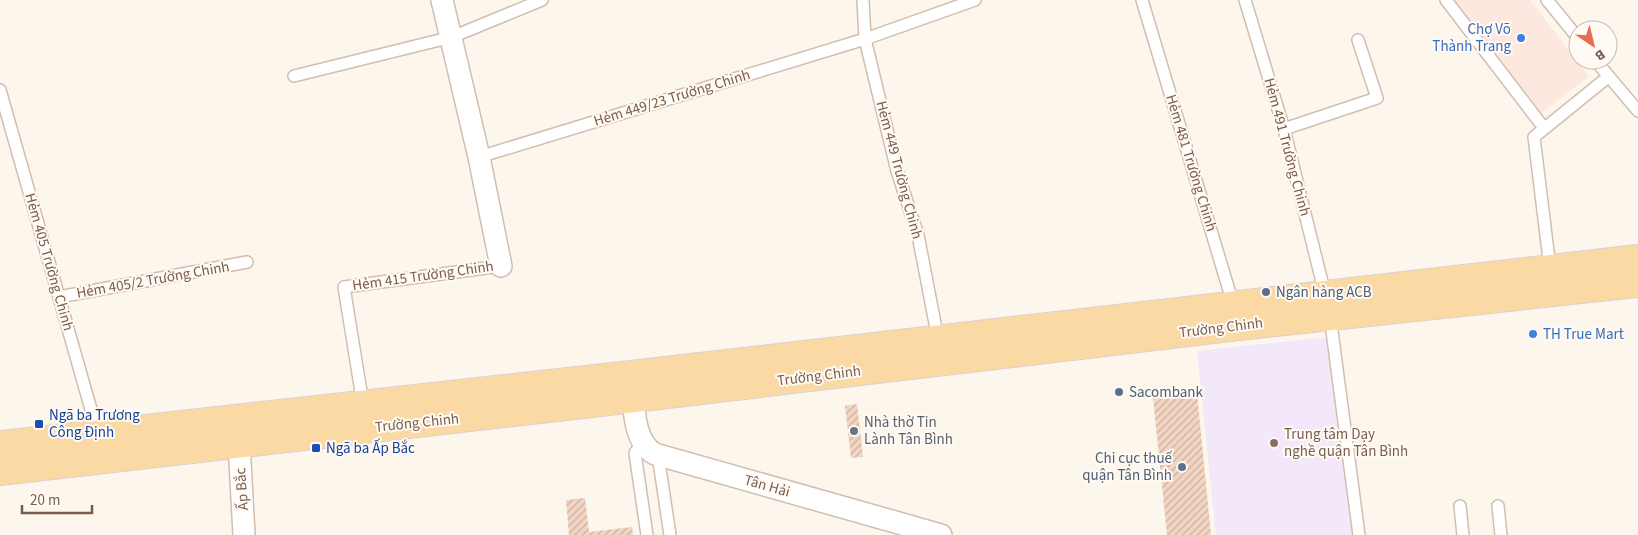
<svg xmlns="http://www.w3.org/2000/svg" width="1638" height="535" viewBox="0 0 1638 535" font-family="'Source Sans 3',sans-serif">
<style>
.commercial{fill:#fde8e0}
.education{fill:#f3e8fa}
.building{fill:url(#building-hatch)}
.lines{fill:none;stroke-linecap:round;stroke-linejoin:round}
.lane-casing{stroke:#d1beb0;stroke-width:14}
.street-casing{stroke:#d1beb0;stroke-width:24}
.primary-casing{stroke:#dad1cd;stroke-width:30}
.lane{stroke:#fff;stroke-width:11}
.street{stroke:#fff;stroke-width:21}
.primary{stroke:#fbd9a5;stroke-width:28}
.shop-dot{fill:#3f7fe0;stroke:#fffaf3;stroke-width:2}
.service-dot{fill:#5c6f8a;stroke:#fffaf3;stroke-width:2}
.transit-dot{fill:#1a4fb4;stroke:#fffaf3;stroke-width:2}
.worship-dot{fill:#6b7280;stroke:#fffaf3;stroke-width:2}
.education-dot{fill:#8d6e63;stroke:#fffaf3;stroke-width:2}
.labels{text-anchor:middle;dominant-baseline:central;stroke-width:4;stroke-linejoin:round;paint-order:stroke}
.shop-label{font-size:15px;fill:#366cbe;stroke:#fffaf3;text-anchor:end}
.street-label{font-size:15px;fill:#7a5c4d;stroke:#fffaf3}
.service-label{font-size:15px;fill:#4e5e75;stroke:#fffaf3;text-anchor:start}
.transit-label{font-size:15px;fill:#164399;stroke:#fffaf3;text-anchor:start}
.worship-label{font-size:15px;fill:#5b616d;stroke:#fffaf3;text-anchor:start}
.education-label{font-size:15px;fill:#785e54;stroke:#fffaf3;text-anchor:start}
</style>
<defs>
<pattern id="building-hatch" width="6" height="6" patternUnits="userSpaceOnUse" patternTransform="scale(1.25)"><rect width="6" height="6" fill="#f3d5c3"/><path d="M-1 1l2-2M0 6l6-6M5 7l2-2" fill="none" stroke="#cab0a1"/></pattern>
</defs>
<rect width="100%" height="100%" fill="#fdf6ec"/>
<!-- commercial -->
<path class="commercial" d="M1454,0H1530L1589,76L1542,113Z"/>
<!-- education -->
<path class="education" d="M1327,337L1353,535H1216L1197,351Z"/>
<!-- building -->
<path class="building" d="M1197,393L1211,535H1167L1153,398Z
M857,404L863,457L851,458L845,406Z
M585,498L589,532L632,527L633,535H569L566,500Z"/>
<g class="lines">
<!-- lane casing -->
<g class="lane-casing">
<path id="lane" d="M863,0L865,39L897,171L918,235L938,339
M1142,0L1234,307
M1245,0L1284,129L1325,294
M1446,0L1544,128
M1547,0L1578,38
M1595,60L1638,111
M294,76L452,37L542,0
M0,90L98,434
M1284,129L1377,98L1358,40
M479,157L865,39L975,0
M1550,268L1534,137L1608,77
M59,297L247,262
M1330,316L1359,535
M363,404L344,287L501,266
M642,443L635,453L647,535
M658,455L670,535
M1460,506L1463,535
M1498,506L1501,535"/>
</g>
<!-- street casing -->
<g class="street-casing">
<path id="street" d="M442,0L479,157L501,266
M632,384C634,406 633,442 655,454L941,535
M239,443L244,535"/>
</g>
<!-- primary casing -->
<g class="primary-casing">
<path id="primary" d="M0,445L631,375L1638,259
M0,471L592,403L1239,326L1638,283"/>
</g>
<!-- lane -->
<use href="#lane" class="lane"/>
<!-- street -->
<use href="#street" class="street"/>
<!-- primary -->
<use href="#primary" class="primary"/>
</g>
<!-- markers -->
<g class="shop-dot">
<circle cx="1521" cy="38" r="5"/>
<circle cx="1533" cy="334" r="5"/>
</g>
<g class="service-dot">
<circle cx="1266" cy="292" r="5"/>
<circle cx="1119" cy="392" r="5"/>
<circle cx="1182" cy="467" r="5"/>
</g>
<g class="transit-dot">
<rect x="34" y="419" width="10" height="10" rx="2.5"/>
<rect x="311" y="443" width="10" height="10" rx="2.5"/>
</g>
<circle class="worship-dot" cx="854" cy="431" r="5"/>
<circle class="education-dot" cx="1274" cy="443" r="5"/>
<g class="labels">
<!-- shop labels -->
<g class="shop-label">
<text x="1511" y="29">Chợ Võ<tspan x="1511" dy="17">Thành Trang</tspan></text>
<text x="1543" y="334" text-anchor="start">TH True Mart</text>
</g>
<!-- street labels -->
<g class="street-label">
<text transform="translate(672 98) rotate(-17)">Hẻm 449/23 Trường Chinh</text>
<text transform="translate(1287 147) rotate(75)">Hẻm 491 Trường Chinh</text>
<text transform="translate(1191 163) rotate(73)">Hẻm 481 Trường Chinh</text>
<text transform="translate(899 170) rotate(75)">Hẻm 449 Trường Chinh</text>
<text transform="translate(49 262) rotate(74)">Hẻm 405 Trường Chinh</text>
<text transform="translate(423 276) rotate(-8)">Hẻm 415 Trường Chinh</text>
<text transform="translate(153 280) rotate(-10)">Hẻm 405/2 Trường Chinh</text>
<text transform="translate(1221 328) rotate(-7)">Trường Chinh</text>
<text transform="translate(819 376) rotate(-7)">Trường Chinh</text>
<text transform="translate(417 423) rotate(-6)">Trường Chinh</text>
<text transform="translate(767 486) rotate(16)">Tân Hải</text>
<text transform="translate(242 489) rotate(-94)">Ấp Bắc</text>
</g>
<!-- service labels -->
<g class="service-label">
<text x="1276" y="292">Ngân hàng ACB</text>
<text x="1129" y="392">Sacombank</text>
<text x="1172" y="458" text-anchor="end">Chi cục thuế<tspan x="1172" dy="17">quận Tân Bình</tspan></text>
</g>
<!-- transit labels -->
<g class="transit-label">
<text x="49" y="415">Ngã ba Trương<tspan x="49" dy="17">Công Định</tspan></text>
<text x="326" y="448">Ngã ba Ấp Bắc</text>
</g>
<!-- worship labels -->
<g class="worship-label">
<text x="864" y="422">Nhà thờ Tin<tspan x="864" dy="17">Lành Tân Bình</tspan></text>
</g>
<!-- education labels -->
<g class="education-label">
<text x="1284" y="434">Trung tâm Dạy<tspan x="1284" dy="17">nghề quận Tân Bình</tspan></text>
</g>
</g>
<!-- north arrow -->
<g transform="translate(1593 45) rotate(145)"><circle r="24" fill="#fffaf3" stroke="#cabbb1"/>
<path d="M0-4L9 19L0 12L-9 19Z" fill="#e76f51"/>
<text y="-8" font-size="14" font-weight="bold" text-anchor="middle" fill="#7a5c4d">B</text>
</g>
<!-- scale -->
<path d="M22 505v8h70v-8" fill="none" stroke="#7a5c4d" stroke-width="2.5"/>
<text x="30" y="505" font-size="15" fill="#7a5c4d" stroke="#fffaf3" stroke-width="4" paint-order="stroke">20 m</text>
</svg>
